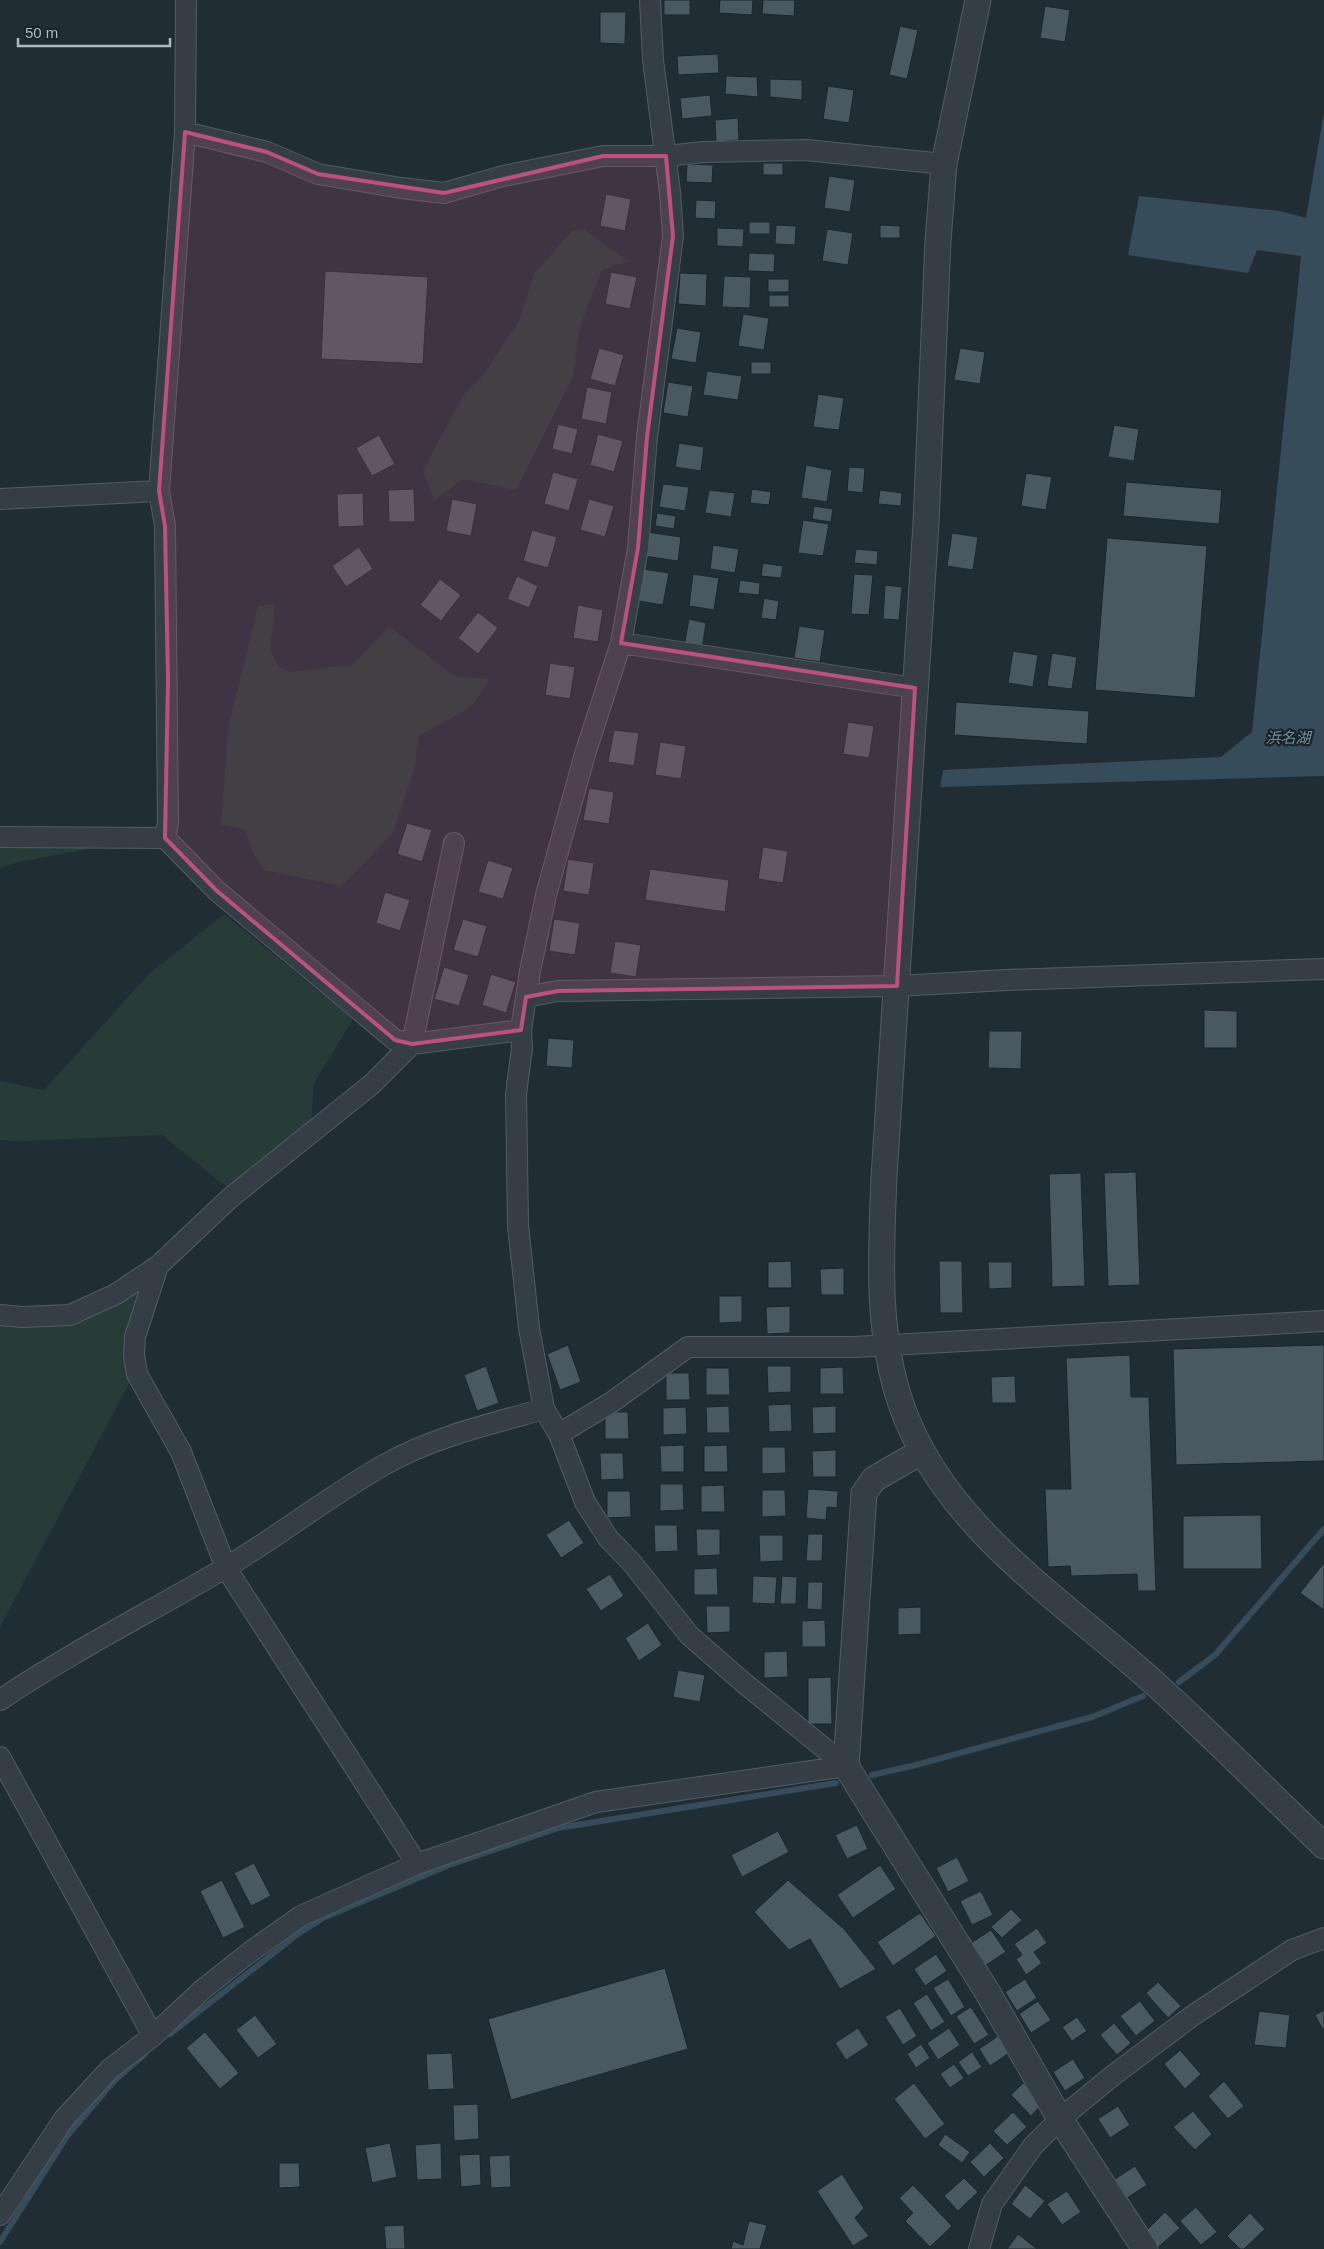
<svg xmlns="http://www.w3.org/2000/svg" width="1324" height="2249" viewBox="0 0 1324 2249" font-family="Helvetica,'Noto Sans JP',sans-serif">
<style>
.green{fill:#273b38}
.water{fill:#364c5b}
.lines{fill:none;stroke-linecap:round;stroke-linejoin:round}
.stream{stroke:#364c5b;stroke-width:6}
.building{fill:#4a5861;stroke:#1c252c}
.minor-casing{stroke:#525c64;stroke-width:22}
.tertiary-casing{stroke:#525c64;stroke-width:27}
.minor{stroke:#353e46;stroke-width:20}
.tertiary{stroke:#353e46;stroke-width:25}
.marked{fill:#bb517f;fill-opacity:0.2;stroke:#bb517f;stroke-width:4;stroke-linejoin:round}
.labels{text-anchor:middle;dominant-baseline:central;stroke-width:4.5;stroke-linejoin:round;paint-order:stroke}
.water-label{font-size:15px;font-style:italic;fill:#718fa4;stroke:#1a232a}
</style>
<rect width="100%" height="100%" fill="#212d35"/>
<!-- green -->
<path class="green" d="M585,230L628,261L602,270L584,316L578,339L573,377L516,490L463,479L434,501L423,470L464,394L484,374L520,319L534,274L572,231Z
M275,604L270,650L278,665L289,672L352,665L389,626L455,676L490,679L472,706L419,736L414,770L393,833L341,886L264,870L252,851L244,829L221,825L228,729L258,606Z
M121,843L19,862L0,868V844Z
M224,914L353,1019L314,1083L311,1123L235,1194L162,1135L22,1141L0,1140V1081L44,1090L149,974Z
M151,1288L134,1374L0,1627V1311L54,1315Z"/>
<!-- water -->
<path class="water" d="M1324,112V776L940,787L943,770L1221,757L1252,732L1301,256L1257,250L1248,273L1128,255L1139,196L1280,211L1306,218Z"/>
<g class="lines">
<!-- stream -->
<path class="stream" d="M1179,1682L1215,1655L1324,1529
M872,1775L916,1765L1092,1717L1143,1696
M170,2034L298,1934L323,1918L449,1865L558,1828L836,1783
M0,2242L68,2135L114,2081L145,2054"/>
</g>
<!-- building -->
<path class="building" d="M664,0H690V15H664Z
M720,0H753L752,15L719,13Z
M763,0H795L794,16L762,14Z
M1045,6L1070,10L1065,42L1040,38Z
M600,12H626L625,44L600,43Z
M900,26L918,30L907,79L889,75Z
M718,54L719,73L678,75L677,56Z
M726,76L757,77L758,97L725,94Z
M770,79L802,80V100L770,97Z
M828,86L854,90L849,123L823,119Z
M710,95L712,116L682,119L680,98Z
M738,118L739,140L716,142L715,120Z
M763,163H783V175H763Z
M687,164L713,165L712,183L686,182Z
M829,176L855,180L850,212L824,208Z
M606,194L631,199L625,231L600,226Z
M696,200L716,201L715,219L695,218Z
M749,222H770V234H749Z
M776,225L796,226L795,245L775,244Z
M880,225L900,226V238H880Z
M717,228L744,229L743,247L717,246Z
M827,229L853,233L848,265L822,261Z
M749,253L775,254L774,272L748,271Z
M325,271L428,277L423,364L321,359Z
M611,272L637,277L630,309L605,304Z
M680,273L707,274L706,306L678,304Z
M724,276L751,277L750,308L722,307Z
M768,279H789V292H768Z
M769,295H789V307H769Z
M743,314L769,318L764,350L738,346Z
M677,328L701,332L696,363L671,359Z
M599,348L624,355L615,386L590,379Z
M960,348L985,352L980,384L954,380Z
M751,362H771V374H751Z
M707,371L742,376L738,400L703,395Z
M668,382L693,386L688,417L663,413Z
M587,387L612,392L606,424L581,419Z
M818,394L844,398L839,430L813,427Z
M558,424L578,429L572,454L552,449Z
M1114,425L1139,429L1134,461L1108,457Z
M598,434L623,441L614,472L590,465Z
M379,435L395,464L372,476L356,448Z
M679,443L704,447L701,471L675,467Z
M806,465L832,470L827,502L801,498Z
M849,467L865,468L863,493L847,491Z
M553,472L578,479L569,511L544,504Z
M1026,473L1052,477L1046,510L1021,506Z
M1126,482L1222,490L1219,524L1123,516Z
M663,484L689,487L685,511L659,507Z
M414,489L415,522H389L388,490Z
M752,489L771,492L769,505L750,503Z
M709,490L735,493L731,517L705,513Z
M880,490L902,493L901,506L878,504Z
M363,493L364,526L338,527L337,494Z
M452,499L477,504L471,536L446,531Z
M589,499L614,506L605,537L580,530Z
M814,506L833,509L831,522L812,519Z
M657,513L676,516L674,529L655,526Z
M803,520L829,524L823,556L798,553Z
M532,530L557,537L548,568L523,561Z
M647,532L681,537L678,561L644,556Z
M952,533L978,537L973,570L947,566Z
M1107,538L1207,546L1195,698L1095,690Z
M713,545L739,549L735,573L710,569Z
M359,547L373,569L346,587L332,566Z
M856,549L878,551L877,565L854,563Z
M763,563L783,566L781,578L761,576Z
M643,569L669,573L663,605L638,601Z
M693,574L719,578L714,610L689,606Z
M854,574L873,575L869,615L851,614Z
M517,576L538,586L529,608L507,599Z
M440,579L461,595L441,621L420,605Z
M740,580L760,583L759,595L738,593Z
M885,585L902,587L899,620L883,619Z
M764,598L779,601L776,620L761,618Z
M578,605L603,610L598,642L573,638Z
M478,612L498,628L478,654L458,638Z
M689,619L706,623L702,649L684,646Z
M799,626L825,630L820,662L794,658Z
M1013,651L1038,655L1033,687L1008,683Z
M1052,653L1077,657L1072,689L1047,686Z
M550,663L575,667L570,699L545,695Z
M956,702L1089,711L1087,744L954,735Z
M848,722L874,726L869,758L843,754Z
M614,730L639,733L634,766L608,762Z
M660,742L686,746L681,779L655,775Z
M589,788L614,792L609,824L583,820Z
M407,823L432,830L422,862L397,854Z
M763,847L788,851L783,883L758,879Z
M568,859L594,863L589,895L563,891Z
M488,860L513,868L503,899L478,892Z
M650,869L729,880L725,912L645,900Z
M385,892L410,900L400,931L376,923Z
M463,919L487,926L478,957L453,950Z
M554,919L580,923L575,955L549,951Z
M615,941L641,945L636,977L610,973Z
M444,967L469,975L459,1006L434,999Z
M491,974L516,982L506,1013L482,1005Z
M1204,1010L1237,1011V1048H1204Z
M989,1031H1022L1021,1069L988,1068Z
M548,1038L574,1040L572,1068L546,1066Z
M1136,1172L1140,1285L1108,1286L1104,1173Z
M1081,1173L1085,1286L1052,1287L1049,1174Z
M791,1261L792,1288H768V1262Z
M939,1261H962L963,1313H940Z
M988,1262H1012V1288L989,1289Z
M844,1268V1295H821L820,1269Z
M719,1296H742V1322L719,1323Z
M790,1306V1333L767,1334L766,1307Z
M568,1345L581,1382L560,1390L547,1354Z
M1324,1345V1461L1176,1465L1173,1349Z
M1130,1355L1131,1397H1149L1156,1591H1138L1137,1574L1071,1576L1070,1566L1048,1567L1045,1489H1071L1066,1358Z
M486,1366L499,1403L477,1411L464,1375Z
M767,1366H791V1392L768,1393Z
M843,1367L844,1394H820V1368Z
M706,1368H729L730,1395H706Z
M666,1373H689L690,1400H666Z
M1015,1376L1016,1403H992L991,1377Z
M791,1404L792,1431L769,1432L768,1405Z
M729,1406L730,1433H707L706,1407Z
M836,1406V1433L813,1434L812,1407Z
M686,1407L687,1434L663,1435V1408Z
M605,1412H628L629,1439H605Z
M684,1445V1472H661L660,1446Z
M727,1445L728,1472H704V1446Z
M762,1447H785L786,1473L762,1474Z
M836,1450V1477H813L812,1451Z
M600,1453H623L624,1479L601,1480Z
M660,1484H683L684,1510L660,1511Z
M724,1485L725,1512H701V1486Z
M808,1489L838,1491L837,1508L827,1507L826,1520L806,1518Z
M762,1490H785L786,1516L762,1517Z
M607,1491H630L631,1517L607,1518Z
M1261,1515L1262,1569H1183V1516Z
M569,1520L584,1543L561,1558L546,1535Z
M654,1525H677L678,1551L655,1552Z
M696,1529H720V1555L697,1556Z
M808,1534H823L822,1561H806Z
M759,1535H783V1561L760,1562Z
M1324,1563V1610L1300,1593Z
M717,1568L718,1595H694V1569Z
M610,1574L624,1596L601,1611L586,1589Z
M753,1576L777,1577L775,1604L752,1603Z
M782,1576L797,1577L796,1604H780Z
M808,1582H823L822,1610L807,1609Z
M706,1606H730V1632L707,1633Z
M921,1607V1634L898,1635V1608Z
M825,1620L826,1647H802V1621Z
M648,1623L662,1645L639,1661L625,1638Z
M787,1651L788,1677L764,1678V1652Z
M678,1670L705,1675L700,1702L673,1697Z
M831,1677L832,1724H808V1678Z
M857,1825L868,1849L847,1859L835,1835Z
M778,1831L789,1852L742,1877L731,1855Z
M957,1857L969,1881L948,1892L936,1868Z
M254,1863L271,1896L251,1906L234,1873Z
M880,1865L896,1889L853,1918L837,1895Z
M222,1880L245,1927L223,1938L200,1891Z
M788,1880L844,1929L876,1969L840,1989L810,1939L789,1950L754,1912Z
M981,1891L993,1915L972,1925L960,1901Z
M1011,1909L1022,1920L1002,1938L991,1927Z
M920,1913L936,1936L893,1966L877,1942Z
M1037,1928L1047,1943L1034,1952L1042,1963L1026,1975L1016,1959L1022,1955L1014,1944Z
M991,1930L1006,1952L986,1965L971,1943Z
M936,1954L947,1971L925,1986L914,1969Z
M665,1968L688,2049L511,2100L488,2019Z
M948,1979L965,2007L951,2016L933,1988Z
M1025,1979L1037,1998L1017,2011L1005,1992Z
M1158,1982L1181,2006L1168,2018L1146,1993Z
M927,1994L945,2022L931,2031L913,2003Z
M1038,2001L1051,2020L1031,2033L1019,2014Z
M1140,2001L1155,2021L1136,2036L1120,2016Z
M971,2007L989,2035L974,2044L956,2016Z
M900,2008L917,2036L903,2045L885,2017Z
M1324,2010V2030H1323L1315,2015Z
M1259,2011L1290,2015L1286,2048L1254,2045Z
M255,2015L277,2044L258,2058L236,2030Z
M1077,2017L1087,2031L1072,2041L1062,2027Z
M1114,2023L1131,2043L1117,2055L1100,2035Z
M858,2028L869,2045L846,2060L835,2043Z
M949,2028L960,2045L938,2060L927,2043Z
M205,2032L239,2073L220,2089L186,2048Z
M1001,2034L1012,2051L990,2066L979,2049Z
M921,2044L930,2058L916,2068L907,2054Z
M1180,2050L1201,2074L1185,2089L1164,2064Z
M972,2052L982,2067L968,2076L958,2062Z
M452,2053L454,2089L428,2090L426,2054Z
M1073,2059L1085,2078L1065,2091L1053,2072Z
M954,2064L964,2078L950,2088L940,2074Z
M1224,2081L1244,2106L1228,2119L1208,2096Z
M914,2083L945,2124L925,2139L894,2099Z
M1023,2083L1043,2103L1031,2116L1011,2095Z
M478,2104L479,2139L454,2141L453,2105Z
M1118,2106L1130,2125L1110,2138L1098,2119Z
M1193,2111L1212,2134L1195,2150L1173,2127Z
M1013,2112L1027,2127L1007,2145L993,2131Z
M945,2134L970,2152L962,2163L938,2145Z
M390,2143L397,2177L372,2183L365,2148Z
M441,2143L442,2179L417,2180L415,2145Z
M990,2143L1004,2158L984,2177L970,2162Z
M480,2154L481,2185L461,2187L459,2155Z
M510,2155L511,2187L491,2188L489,2156Z
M279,2163H299L300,2187L279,2188Z
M1135,2166L1147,2185L1127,2198L1115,2179Z
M842,2174L864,2208L855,2218L869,2236L853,2246L817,2191Z
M964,2178L978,2192L958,2211L944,2196Z
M913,2185L952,2226L930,2247L905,2221L913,2213L899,2198Z
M1025,2185L1045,2201L1030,2219L1011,2204Z
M1067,2191L1081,2212L1062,2225L1047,2204Z
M1196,2207L1217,2232L1201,2245L1180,2221Z
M1165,2212L1180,2228L1156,2249L1142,2235Z
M1250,2213L1265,2229L1244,2249H1240L1227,2236Z
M749,2221L767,2225L760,2249H731L733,2241L743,2245Z
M404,2225L405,2249H386L384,2226Z
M1018,2234L1037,2249H1007Z"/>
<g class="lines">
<!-- minor casing -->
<g class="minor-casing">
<path id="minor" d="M650,0L653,60L670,192L673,236L647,437L638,548L621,643L585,754L546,895L530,971L521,1030L522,1048L516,1094L518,1225L529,1328L544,1409L559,1434L585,1502L608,1538L632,1563L689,1635L744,1683L846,1766
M185,132L267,152L318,174L401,188L444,193L503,176L603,156H666L704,152L806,150L944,164
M0,499L159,491
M621,643L915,688
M0,837L165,838L168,823L165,526L159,491L185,132L186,0
M165,838L217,891L395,1040L412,1044L521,1030
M526,997L558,991L897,986L1006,980L1324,969
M158,1266L135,1337L134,1355L137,1374L181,1452L226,1568L417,1864
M0,1315L22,1317L70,1315L116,1294L158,1266L230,1198L372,1084L412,1044L454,843
M559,1434L612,1402L688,1347H854L1324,1321
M0,1700C73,1651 150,1612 225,1568C279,1536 329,1496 384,1465C433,1437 490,1424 544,1409
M0,1757L153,2036
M0,2215L64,2119L110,2069L153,2036L202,1990L250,1952L301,1916L417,1864L596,1802L846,1766
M979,2249L992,2204L1033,2146L1060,2119L1111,2077L1192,2016L1292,1950L1324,1938"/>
</g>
<!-- tertiary casing -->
<g class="tertiary-casing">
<path id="tertiary" d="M978,0L944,164L938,241L926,523L884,1177C881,1254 876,1331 901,1404C943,1526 1060,1598 1152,1681C1211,1734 1267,1791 1324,1846
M921,1452L874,1479L864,1493L846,1766L988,1993L1060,2119L1145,2249"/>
</g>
<!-- minor -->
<use href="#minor" class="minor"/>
<!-- tertiary -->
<use href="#tertiary" class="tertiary"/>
</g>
<!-- marked area -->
<path class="marked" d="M185,132L267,152L318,174L444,193L603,156H666L673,236L647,437L638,548L621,643L915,688L897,986L558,991L526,997L521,1030L412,1044L395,1040L217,891L165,838L168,680L165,526L159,491Z"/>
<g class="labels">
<!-- water labels -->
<g class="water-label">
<text x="1288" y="737">浜名湖</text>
</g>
</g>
<!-- scale -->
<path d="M18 38v8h152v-8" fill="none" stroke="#afbac3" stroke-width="2.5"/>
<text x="25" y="38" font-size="15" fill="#afbac3" stroke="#1a232a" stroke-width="4" paint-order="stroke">50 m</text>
</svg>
